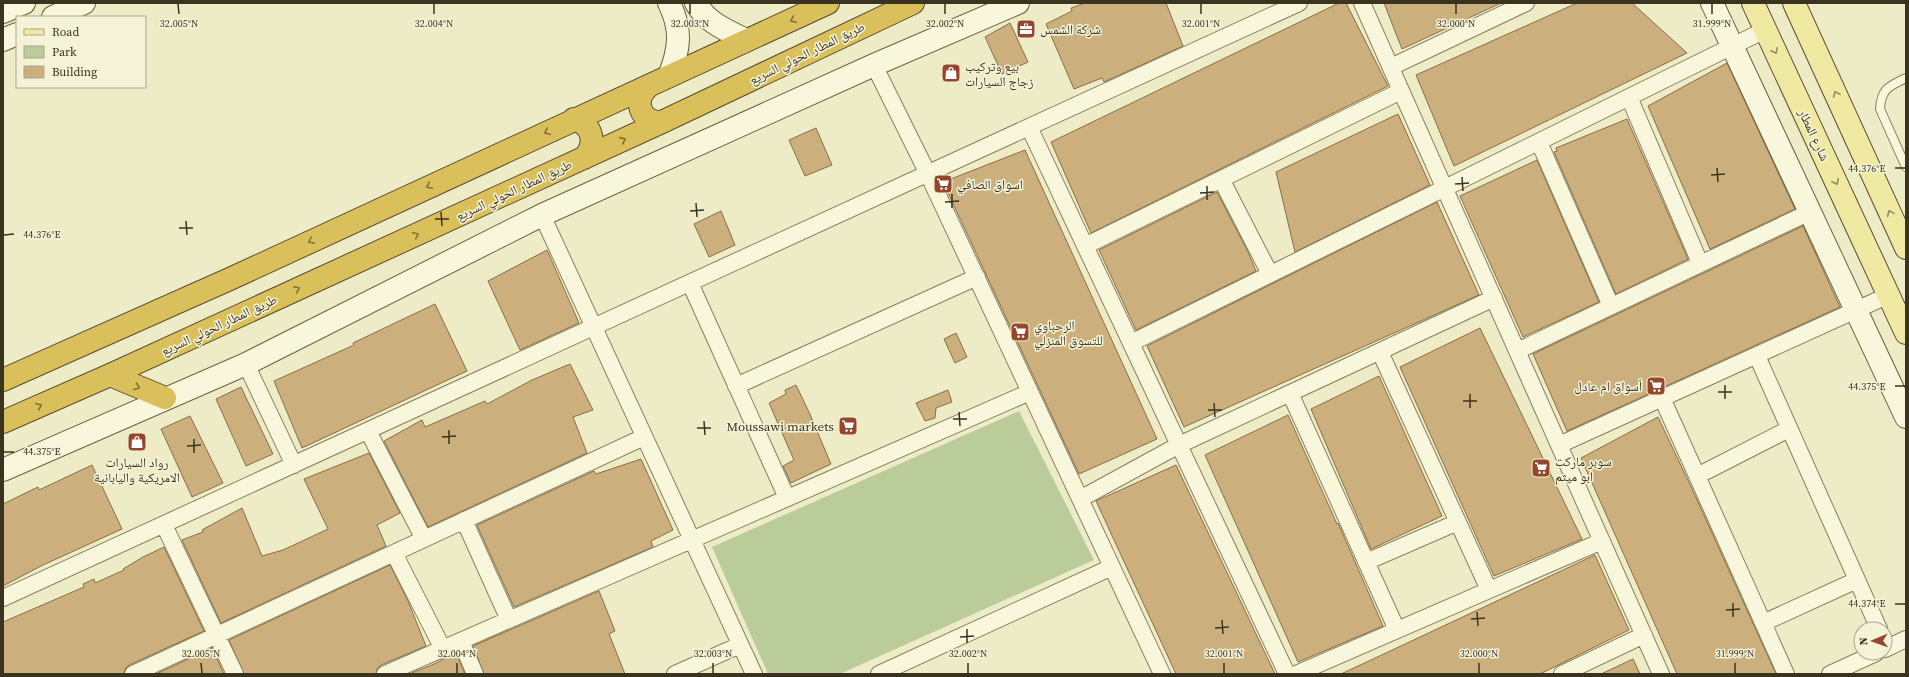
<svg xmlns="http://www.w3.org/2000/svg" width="1909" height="677" viewBox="0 0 1909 677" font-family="'Source Serif 4','Noto Naskh Arabic',serif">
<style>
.green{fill:#bbcc9b}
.building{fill:#cbb07e;stroke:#886f43}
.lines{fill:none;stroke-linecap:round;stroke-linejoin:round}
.lane-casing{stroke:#897f5d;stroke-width:10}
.street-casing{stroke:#897f5d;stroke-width:18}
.secondary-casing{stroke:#6b6040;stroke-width:24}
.primary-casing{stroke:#574c31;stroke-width:24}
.highway-casing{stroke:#574c31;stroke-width:24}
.lane{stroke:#f8f6db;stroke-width:8}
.street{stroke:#f8f6db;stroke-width:16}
.secondary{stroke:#f8f6db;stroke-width:22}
.primary{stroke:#efe9a1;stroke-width:22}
.highway{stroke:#dac05b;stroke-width:22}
.oneway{stroke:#82723b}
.oneway2{stroke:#948e60}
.ticks{fill:none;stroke:#3a3320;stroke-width:1.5}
.labels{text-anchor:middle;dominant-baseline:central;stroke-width:3;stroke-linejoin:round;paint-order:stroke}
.poi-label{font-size:13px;fill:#3a3320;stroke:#f5f3d7;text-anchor:start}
.street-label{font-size:13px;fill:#3a3320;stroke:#f5f3d7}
.ticks-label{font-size:10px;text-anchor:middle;fill:#3a3320;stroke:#f5f3d7;stroke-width:3;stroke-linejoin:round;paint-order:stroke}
</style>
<rect width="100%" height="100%" fill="#eeebc7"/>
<!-- green -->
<path class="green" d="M1019,411L1094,560L840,674H768L712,547Z"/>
<!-- building -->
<path class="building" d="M1085,3H1166L1183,46L1104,82L1102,78L1074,89L1046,24L1072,11L1071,8Z
M1339,3H1346L1388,86L1091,233L1051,142Z
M1384,3H1501L1402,49Z
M1577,3H1632L1687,53L1454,166L1416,75Z
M1010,23L1028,62L1002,74L985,37Z
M1727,63L1795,209L1710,249L1648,106Z
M1398,114L1430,185L1295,252L1276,172Z
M1627,119L1688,259L1616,294L1554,152L1557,151L1556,148Z
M816,128L832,165L805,176L789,140Z
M1025,150L1157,439L1079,474L943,182Z
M1537,160L1599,302L1523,337L1460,196Z
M1217,192L1248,252L1256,271L1136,330L1099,250Z
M1437,202L1479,295L1184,427L1147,346Z
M721,211L735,245L709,257L694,224Z
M1803,226L1840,307L1567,431L1533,354Z
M547,250L579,323L520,350L488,281Z
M435,304L467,371L302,448L274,381L354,345L353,343Z
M1480,328L1582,539L1494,576L1400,367Z
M956,333L967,357L955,363L944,339Z
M570,364L593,410L573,417L587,453L428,527L384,441L422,420L425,427L485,401L487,404L532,380Z
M1379,376L1442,516L1371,549L1311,409Z
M796,385L809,412L831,464L791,483L783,466L794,460L769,403L786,394L785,390Z
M241,387L273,454L246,466L216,399Z
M948,390L952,402L936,408L935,418L925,421L916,403Z
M1288,415L1337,524L1338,523L1383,626L1298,662L1205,455Z
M190,416L223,483L192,497L161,429Z
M1658,417L1693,491L1776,674H1677L1581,458Z
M369,453L400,513L377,525L386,546L221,623L182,540L203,532L202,530L242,508L262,556L283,550L328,529L304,479Z
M641,459L673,530L651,541L653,547L514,607L477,525L594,471L596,474Z
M92,465L122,529L41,566L3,586V504L38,487L39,490Z
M1176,465L1275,674H1176L1096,501Z
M164,547L204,631L129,665L125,669L124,674H3V622L84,587L83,584L94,579L95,583L124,570L123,569L143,557Z
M1595,555L1629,630L1540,674H1341Z
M390,565L408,601L426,646L381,665L377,669L376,674H244L229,640Z
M599,591L615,631L609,634L625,674H484L473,646Z
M212,648L224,674H156Z
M456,653L465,674H409L434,664Z
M1633,659L1640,674H1601Z"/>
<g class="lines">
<!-- lane casing -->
<g class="lane-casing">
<path id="lane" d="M1906,78C1889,86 1881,89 1880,109L1906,167"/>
</g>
<!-- street casing -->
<g class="street-casing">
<path id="street" d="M1362,3L1661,674
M874,65L928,174L1162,674
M1391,67L1526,3
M1629,97L1700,263
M1029,127L1287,674
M1539,142L1611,306
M1221,179L1270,274
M542,215L754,674
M1085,246L1401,91
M690,283L787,498
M1131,343L1765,30
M1517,351L1810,212
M1380,352L1489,590
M1757,356L1879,629
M246,364L294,465
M736,386L977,277
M1290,393L1397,630
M1662,398L1786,674
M368,431L424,539
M1559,445L1889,295
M1697,476L1789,429
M1080,499L1179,445L1494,298
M464,520L509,620
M164,525L235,674
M394,553L443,649
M1366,562L1458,522
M3,598L1299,3
M1763,623L1857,580
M461,641L475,674
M1885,649L1906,639
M133,674L644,437
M385,674L1030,392
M675,674L740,645
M879,674L1112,567
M1296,674L1602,541
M1562,674L1644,635
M1830,674L1876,653"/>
</g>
<!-- secondary casing -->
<g class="secondary-casing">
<path id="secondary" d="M669,3C682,29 680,49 669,76
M696,3C707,23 726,30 746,40
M1712,3L1906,417
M3,12L24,3
M53,17L84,3
M3,40L17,34
M3,470L246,364L542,215L874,65L1018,3"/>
</g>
<!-- primary casing -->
<g class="primary-casing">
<path id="primary" d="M1753,3L1906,333
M1794,3L1906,248"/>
</g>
<!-- highway casing -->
<g class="highway-casing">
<path id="highway" d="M648,87C632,101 641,123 662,122
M574,119C593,125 597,144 584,158
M110,375L165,398
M3,380L232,278L828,3
M3,422L110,375L662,122L913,3"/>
</g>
<!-- lane -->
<use href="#lane" class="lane"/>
<!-- street -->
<use href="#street" class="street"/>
<!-- secondary -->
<use href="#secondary" class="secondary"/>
<!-- primary -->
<use href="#primary" class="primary"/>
<!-- highway -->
<use href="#highway" class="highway"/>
</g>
<!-- one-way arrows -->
<defs><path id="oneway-chevron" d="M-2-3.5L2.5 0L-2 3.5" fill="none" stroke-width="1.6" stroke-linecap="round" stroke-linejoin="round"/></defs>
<g class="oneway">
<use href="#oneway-chevron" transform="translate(793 20) rotate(155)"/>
<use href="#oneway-chevron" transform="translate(547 132) rotate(155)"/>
<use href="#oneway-chevron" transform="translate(623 140) rotate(-24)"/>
<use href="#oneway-chevron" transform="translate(429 186) rotate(155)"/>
<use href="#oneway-chevron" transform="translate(416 235) rotate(-25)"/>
<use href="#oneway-chevron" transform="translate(311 241) rotate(155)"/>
<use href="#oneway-chevron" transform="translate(297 289) rotate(-25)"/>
<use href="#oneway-chevron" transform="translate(137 387) rotate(22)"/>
<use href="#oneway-chevron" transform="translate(39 406) rotate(-23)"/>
</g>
<g class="oneway2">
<use href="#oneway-chevron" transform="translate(1775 51) rotate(65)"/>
<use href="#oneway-chevron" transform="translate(1836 94) rotate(-115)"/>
<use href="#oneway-chevron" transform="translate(1836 182) rotate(65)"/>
<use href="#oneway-chevron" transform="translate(1890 213) rotate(-114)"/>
</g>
<!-- ticks -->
<path class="ticks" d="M178,4L179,14M434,4V14M690,4V14M945,4V14M1201,4V14M1456,4V14M1712,4V14M1717,168L1718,182M1895,168H1905M1711,175L1725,174M1462,177L1463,191M1455,184L1469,183M1207,186V200M1200,193L1214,192M952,194V208M945,202L959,201M696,203L697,217M690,211L704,210M441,212L442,226M435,219H449M186,221L187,235M179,228H193M4,235L14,234M1725,385V399M1895,386H1905M1718,392H1732M1470,394V408M1463,401H1477M1214,403L1215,417M1208,410H1222M959,412L960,426M953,419H967M704,421L705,435M697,428H711M449,430V444M442,437L456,436M194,439V453M187,446L201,445M4,452H14M1733,603V617M1895,604H1905M1726,610L1740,609M1477,612L1478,626M1471,619L1485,618M1222,620L1223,634M1215,628L1229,627M967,629V643M960,637L974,636M201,663L202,673M457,663V673M713,663V673M968,663V673M1224,663V673M1479,663V673M1735,663V673"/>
<!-- icons -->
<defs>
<g id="office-square" transform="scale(1)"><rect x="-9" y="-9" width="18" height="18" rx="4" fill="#97462e" stroke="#f5f3d7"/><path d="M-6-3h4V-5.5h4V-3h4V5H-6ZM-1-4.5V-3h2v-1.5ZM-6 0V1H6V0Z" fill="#fff"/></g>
<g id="shop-square" transform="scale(1)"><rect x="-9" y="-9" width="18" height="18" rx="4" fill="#97462e" stroke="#f5f3d7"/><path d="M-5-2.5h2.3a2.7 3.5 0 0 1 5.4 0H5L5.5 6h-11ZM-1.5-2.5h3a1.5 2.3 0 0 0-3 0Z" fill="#fff"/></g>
<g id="supermarket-square" transform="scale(1)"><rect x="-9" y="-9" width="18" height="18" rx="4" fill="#97462e" stroke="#f5f3d7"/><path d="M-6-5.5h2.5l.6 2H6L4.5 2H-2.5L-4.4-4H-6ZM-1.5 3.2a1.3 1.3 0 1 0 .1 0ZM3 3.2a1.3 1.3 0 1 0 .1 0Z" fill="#fff"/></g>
</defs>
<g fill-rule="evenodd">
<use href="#office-square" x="1026" y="29"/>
<use href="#shop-square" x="951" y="73"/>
<use href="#supermarket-square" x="943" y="184"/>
<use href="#supermarket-square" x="1020" y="332"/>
<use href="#supermarket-square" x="1656" y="386"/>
<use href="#supermarket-square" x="848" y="426"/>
<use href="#shop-square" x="137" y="442"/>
<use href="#supermarket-square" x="1541" y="468"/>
</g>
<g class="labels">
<!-- poi labels -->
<g class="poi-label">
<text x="1040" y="29">شركة الشمس</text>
<text x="965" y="66">بيع وتركيب<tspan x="965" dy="15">زجاج السيارات</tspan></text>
<text x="957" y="184">اسواق الصافي</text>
<text x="1034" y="325">الرحباوي<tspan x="1034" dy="15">للتسوق المنزلي</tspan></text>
<text x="1642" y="386" text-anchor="end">أسواق ام عادل</text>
<text x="834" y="426" text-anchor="end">Moussawi markets</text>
<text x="1555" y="461">سوبر ماركت<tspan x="1555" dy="15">ابو ميثم</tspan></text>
<text x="137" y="462" text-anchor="middle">رواد السيارات<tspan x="137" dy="15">الامريكية واليابانية</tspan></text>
</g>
<!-- street labels -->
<g class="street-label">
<text transform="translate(807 53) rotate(-26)">طريق المطار الحولي السريع</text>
<text transform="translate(1814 135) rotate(65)">شارع المطار</text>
<text transform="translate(514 190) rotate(-25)">طريق المطار الحولي السريع</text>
<text transform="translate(219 325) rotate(-25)">طريق المطار الحولي السريع</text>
</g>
</g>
<g class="ticks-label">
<text x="179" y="27">32.005°N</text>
<text x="434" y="27">32.004°N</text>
<text x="690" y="27">32.003°N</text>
<text x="945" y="27">32.002°N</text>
<text x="1201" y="27">32.001°N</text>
<text x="1456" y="27">32.000°N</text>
<text x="1712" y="27">31.999°N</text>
<text x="1867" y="172">44.376°E</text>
<text x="42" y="238">44.376°E</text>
<text x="1867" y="390">44.375°E</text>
<text x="42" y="455">44.375°E</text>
<text x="1867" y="607">44.374°E</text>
<text x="201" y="657">32.005°N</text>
<text x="457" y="657">32.004°N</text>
<text x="713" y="657">32.003°N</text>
<text x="968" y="657">32.002°N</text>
<text x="1224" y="657">32.001°N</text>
<text x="1479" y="657">32.000°N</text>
<text x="1735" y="657">31.999°N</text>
</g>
<!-- border -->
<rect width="1909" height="677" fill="none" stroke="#3a3320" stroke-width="8"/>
<!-- legend -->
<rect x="16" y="16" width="130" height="72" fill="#f5f3d7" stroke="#aaa68e"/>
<rect x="24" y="29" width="20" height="6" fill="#efe9a1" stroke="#aaa68e"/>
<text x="52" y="36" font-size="12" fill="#3a3320">Road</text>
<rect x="24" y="46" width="20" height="12" fill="#bbcc9b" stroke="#aaa68e"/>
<text x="52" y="56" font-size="12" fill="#3a3320">Park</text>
<rect x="24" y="66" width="20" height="12" fill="#cbb07e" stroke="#aaa68e"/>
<text x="52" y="76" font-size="12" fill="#3a3320">Building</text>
<!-- north arrow -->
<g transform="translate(1873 641) rotate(268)"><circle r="19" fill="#f5f3d7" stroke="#aaa68e"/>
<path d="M0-3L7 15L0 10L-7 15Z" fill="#97462e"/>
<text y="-6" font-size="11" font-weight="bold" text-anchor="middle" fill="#3a3320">N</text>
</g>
</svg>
